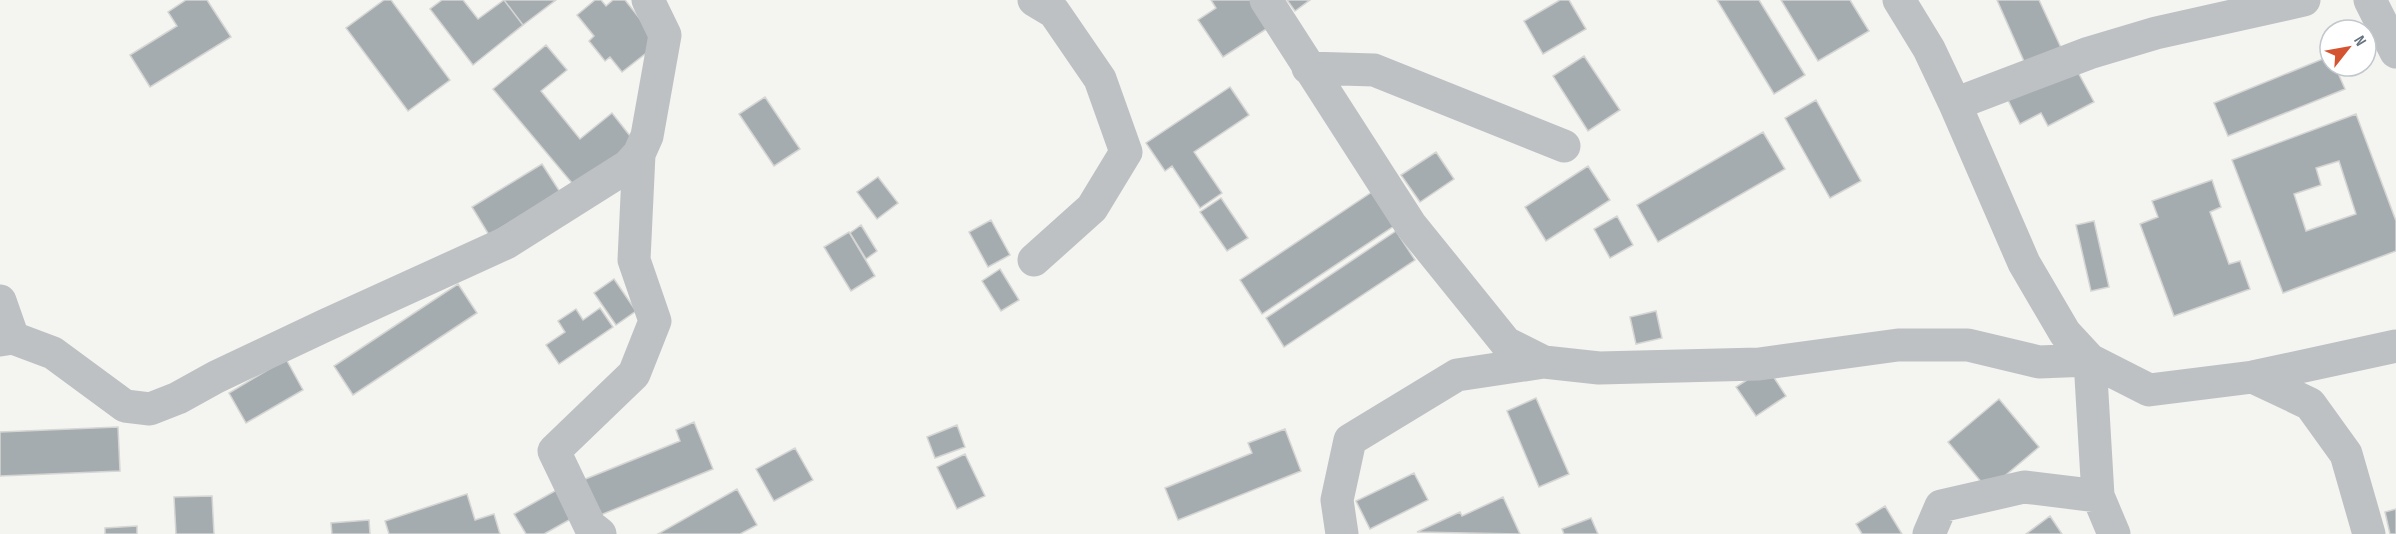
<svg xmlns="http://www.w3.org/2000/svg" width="2396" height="534" viewBox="0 0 2396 534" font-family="'Sofia Sans Condensed',sans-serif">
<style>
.building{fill:#a4acb0;stroke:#d5d5d3;stroke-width:1.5;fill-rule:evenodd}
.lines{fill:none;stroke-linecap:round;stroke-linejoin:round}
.minor{stroke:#bdc1c4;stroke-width:33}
</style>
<rect width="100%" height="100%" fill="#f4f4f0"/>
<!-- building -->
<path class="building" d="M186,0H207L231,37L150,87L130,55L177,26L168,12Z
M384,0H391L450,80L408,111L346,28Z
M442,0H463L478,19L504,0L523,25L473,65L430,9Z
M504,0H556L523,25Z
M595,0H601L606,6L613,0H625L659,43L622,72L610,57L605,61L589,41L594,36L577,15Z
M1211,0H1254L1271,26L1223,57L1198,20L1216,8Z
M1287,0H1310L1295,11Z
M1560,0H1569L1586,29L1543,54L1524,21Z
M1717,0H1759L1805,75L1774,94Z
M1781,0H1850L1869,31L1818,61Z
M1997,0H2039L2063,52L2027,68Z
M546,45L567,70L541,91L580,139L612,113L634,141L577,189L493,89Z
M1584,56L1620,110L1588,131L1553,76Z
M2330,56V66H2335L2345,89L2228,136L2214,103Z
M2074,65L2094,102L2048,126L2041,113L2020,124L2008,100Z
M1230,87L1249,115L1194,152L1222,193L1200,208L1172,166L1165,171L1146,143Z
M765,97L800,149L774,166L739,114Z
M1816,100L1861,181L1830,198L1785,118Z
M2356,114L2396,221V251L2283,293L2232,160ZM2339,161L2356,214L2306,231L2294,194L2321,185L2316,168Z
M1763,132L1785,169L1658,242L1637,205Z
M1436,152L1454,179L1420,202L1401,175Z
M542,164L560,192L489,235L472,207Z
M1588,166L1610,200L1546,241L1525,207Z
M878,177L898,203L877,219L857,192Z
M2212,180L2221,207L2210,212L2229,264L2240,261L2250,289L2174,316L2140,224L2158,217L2152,201Z
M1372,192L1394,226L1262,314L1240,280Z
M1221,198L1248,238L1227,251L1200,212Z
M1617,216L1633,245L1610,258L1594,229Z
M991,220L1010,255L988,267L969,232Z
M2094,221L2109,287L2091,291L2076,225Z
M861,225L877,251L866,259L850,233Z
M1396,231L1415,260L1284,347L1266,318Z
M849,232L875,276L851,291L824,247Z
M1000,269L1019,300L1001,311L982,281Z
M614,279L636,311L616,325L594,293Z
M458,284L477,313L353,395L334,366Z
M600,308L613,327L559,364L546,345L565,332L558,321L576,309L583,320Z
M1656,311L1662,338L1636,344L1630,317Z
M286,359L303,390L246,423L229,393Z
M1767,367L1786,396L1756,416L1736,387Z
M1536,398L1569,474L1539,487L1507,411Z
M1999,399L2039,447L1988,490L1948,442Z
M694,422L713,469L598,516L583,480L680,441L676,430Z
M957,425L965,447L935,458L927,437Z
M118,427L120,471L0,476V432Z
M1285,429L1301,471L1178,520L1165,488L1252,453L1248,443Z
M795,448L813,480L774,501L756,469Z
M965,454L985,496L957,509L937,467Z
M1414,473L1428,500L1370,529L1356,501Z
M562,487L578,515L544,534H526L514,514Z
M737,489L757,525L740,534H658Z
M467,494L475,520L494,514L500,534H389L385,521Z
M212,496L214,534H176L174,497Z
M1503,497L1520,534L1417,532L1460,512L1462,516Z
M1885,506L1902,534H1862L1856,524Z
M2396,509V534H2390L2385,512Z
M2050,516L2062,534H2026Z
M1591,518L1598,534H1564L1562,529Z
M369,520L370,534H332L331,523Z
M137,526V534H105V528Z"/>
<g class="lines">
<!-- minor -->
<path class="minor" d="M1034,0L1054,12L1100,79L1126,152L1092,208L1034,260
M1266,0L1410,224L1506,343L1544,362L1599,368L1759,364L1898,345H1968L2039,362L2090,360L2149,390L2253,377L2396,346
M1899,0L1929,49L1955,104L2024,263L2065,333L2090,360L2098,496L2114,534
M2370,0L2396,52
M1308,68L1374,70L1564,146
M1955,104L2089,53L2156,33L2304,0
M0,301L13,338
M0,340L13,338L53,353L125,406L150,409L178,398L216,377L326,325L506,243L628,166L639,154L647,136L665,35L648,0
M2253,377L2310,404L2346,454L2369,534
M600,534L590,526L554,451L634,374L655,321L634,260L639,154
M1342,534L1337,500L1350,440L1457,375L1544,362
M1929,534L1941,506L2024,487L2098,496"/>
</g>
<!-- north arrow -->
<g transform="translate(2348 48) rotate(59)"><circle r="28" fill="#ffffff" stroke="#c1c7cc" stroke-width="1.5"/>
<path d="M0-4.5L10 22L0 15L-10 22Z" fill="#d45330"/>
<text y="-9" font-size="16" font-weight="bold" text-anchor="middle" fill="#65747f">N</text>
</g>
</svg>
